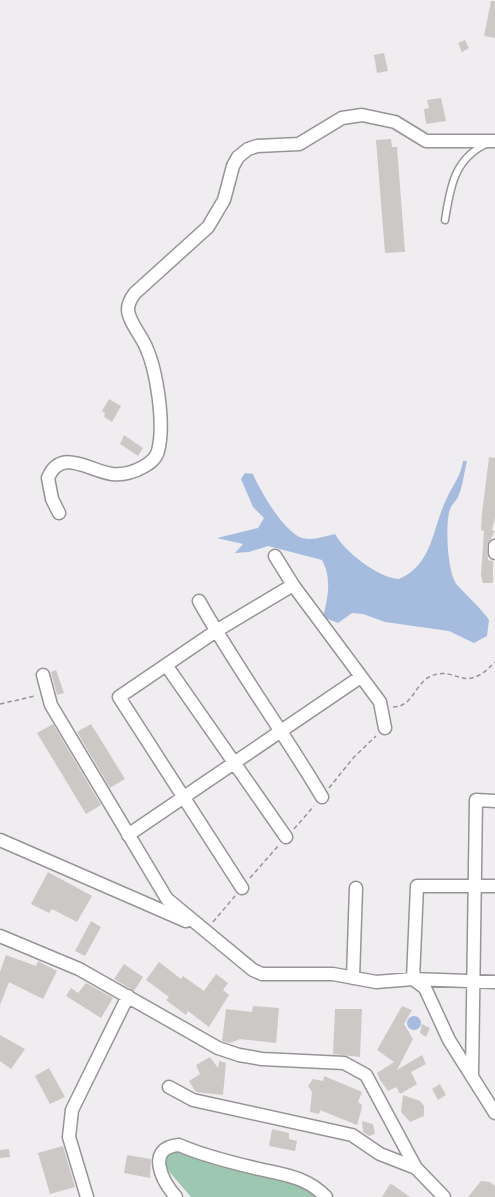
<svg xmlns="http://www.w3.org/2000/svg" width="495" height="1197" viewBox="0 0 495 1197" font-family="'Titillium Web',sans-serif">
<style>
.forest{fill:#9cc7b0}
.water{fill:#a5bcdf}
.building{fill:#cbc8c5}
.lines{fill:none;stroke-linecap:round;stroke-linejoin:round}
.lane-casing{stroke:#979497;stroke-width:9}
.street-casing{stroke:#979497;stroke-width:15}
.path{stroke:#969496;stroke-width:1.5;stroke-dasharray:4.5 3;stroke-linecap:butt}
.lane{stroke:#fff;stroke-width:6}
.street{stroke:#fff;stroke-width:12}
</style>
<rect width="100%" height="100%" fill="#f0edf0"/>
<!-- forest -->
<path class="forest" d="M174,1151L184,1152L214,1165L312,1189L317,1197H191L166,1168V1156Z"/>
<!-- water -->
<path class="water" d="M463,461H467C464,472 463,486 458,497C456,501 452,504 450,509C445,523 447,575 458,586C469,598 480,607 489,620L487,636L474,643L449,631L385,622L363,614L352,613L338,623L323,617C328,598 332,578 322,560L268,546L249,552L235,553L243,544L217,538L258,528L264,518L253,507L241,479L245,473L253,474C260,491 284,532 302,538C313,541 325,536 335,534C344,551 378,578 399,579C433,564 432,529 446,500C452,486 461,476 463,461Z
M407 1023a7 7 0 1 1 14 0a7 7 0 1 1-14 0Z"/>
<!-- building -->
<path class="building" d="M491,1H495V38L484,36Z
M465,40L469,48L462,52L458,43Z
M384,53L388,71L377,73L374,55Z
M441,98L446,121L426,124L424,109L429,108L427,100Z
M391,139L392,147H397L405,252L385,253L376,140Z
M109,399L121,406L112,422L104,417L105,413L102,411Z
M124,435L143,448L138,456L120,444Z
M489,457L495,458V518L492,530L495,531L487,546L488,560L493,561V583H483L481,575L484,531L481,530L482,513Z
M56,670L64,693L57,695L51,672Z
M53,724L101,805L86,814L37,733Z
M91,724L125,779L110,788L77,732Z
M48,872L92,896L77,922L52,909L49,913L31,904Z
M91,921L101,927L85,956L75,951Z
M6,955L36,966L38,961L57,971L43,999L9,982L0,1005V972Z
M159,962L181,979L183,976L204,991L216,974L228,983L223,990L229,995L209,1027L188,1011L186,1015L166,1000L169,997L146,980Z
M124,964L143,977L134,991L114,979Z
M86,983L113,998L101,1018L66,996L71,988L78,993Z
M253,1006L279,1008L276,1043L240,1039L230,1043L222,1041L226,1009L252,1012Z
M402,1006L412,1010L404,1024L413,1039L397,1070L422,1055L426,1064L411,1072L417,1084L400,1094L396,1087L388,1091L380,1080L377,1073L394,1062L377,1050Z
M335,1009H362L360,1057L333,1054Z
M422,1024L430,1028L426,1037L420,1033Z
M0,1035L25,1049L11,1069L0,1061Z
M210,1057L218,1068L219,1061L226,1063L223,1095L196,1092L189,1081L200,1074L196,1065Z
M49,1068L65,1097L50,1104L35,1076Z
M324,1076L362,1092L358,1102L362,1105L361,1111L357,1125L320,1110L319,1114L310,1112L312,1092L308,1086L313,1079L323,1081Z
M440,1084L446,1095L438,1100L432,1089Z
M403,1095L420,1101L424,1106V1116L410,1122L401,1112Z
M362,1121L373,1124L375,1134L369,1136L363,1132Z
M272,1129L289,1133V1139L297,1141L295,1151L269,1146Z
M63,1146L75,1187L50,1194L38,1153Z
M9,1149L10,1157L0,1158V1150Z
M127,1155L151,1159L150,1178L124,1173Z
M481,1181L490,1182L495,1186V1197H468Z
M390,1184L393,1185L410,1197H382Z"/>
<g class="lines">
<!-- lane casing -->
<g class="lane-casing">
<path id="lane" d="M445,220C450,188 454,159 486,144"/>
</g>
<!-- street casing -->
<g class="street-casing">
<path id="street" d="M59,513L52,499L48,478C61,447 89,471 112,474C122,475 134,472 143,467C150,463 156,459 158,451C165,425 157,371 146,347C141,335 129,322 128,310C128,303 131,298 135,293L208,227L224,200L233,166L238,157L248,149L257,146L299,144L342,118L362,115L395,122L426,141H495
M495,546V553
M275,556L293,585L380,702L385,728
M199,601C237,669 283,731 322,797
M166,665L286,837
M43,675L51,705L167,899L253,970L262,974H333L376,982L413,979L425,988L449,1040L495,1113
M128,835L359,678
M0,840L186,921
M495,886H417L413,979L495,982
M242,888L119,697L216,631L293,585
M0,936L79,969L218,1048L239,1055L262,1059L344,1063L366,1075L416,1168L444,1197
M353,978L356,888
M472,1074L476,800L495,801
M169,1087L193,1100L352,1135L380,1154L416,1168
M87,1197L69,1137L72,1110L128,996
M176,1197C162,1181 145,1148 179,1145C204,1156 233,1163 259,1169C285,1175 307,1177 326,1197"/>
</g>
<!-- path -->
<path class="path" d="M0,704L35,696
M393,707C413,707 415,683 431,676C458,665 463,696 495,662
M329,788L354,757L376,736
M294,829L314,806
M250,878L278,846
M213,922L235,896"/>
<!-- lane -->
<use href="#lane" class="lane"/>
<!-- street -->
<use href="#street" class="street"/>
</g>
</svg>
